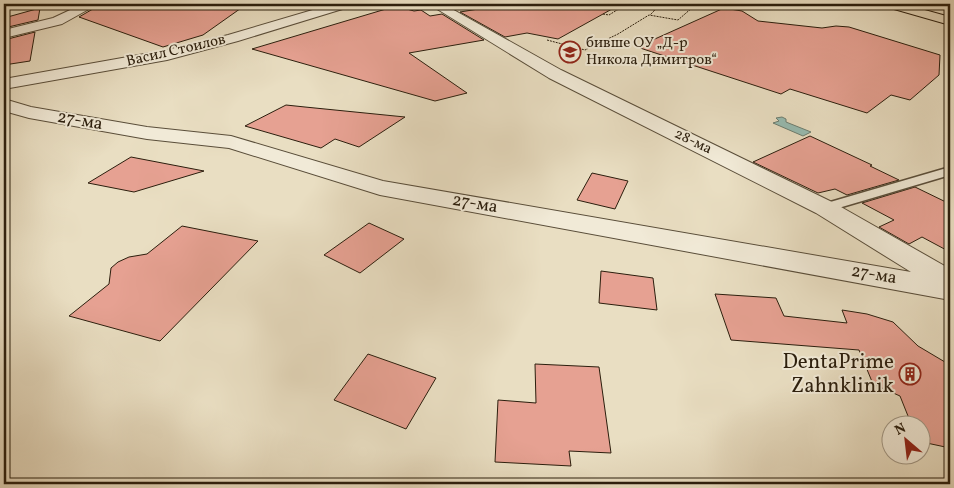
<svg xmlns="http://www.w3.org/2000/svg" width="954" height="488" viewBox="0 0 954 488" font-family="Vollkorn,serif">
<style>
.water{fill:#97bcb2;stroke:#6c7d70}
.building{fill:#e6a192;stroke:#2b1e0d}
.lines{fill:none;stroke-linecap:round;stroke-linejoin:round}
.service-casing{stroke:#5a4e3a;stroke-width:3}
.minor-casing{stroke:#5a4e3a;stroke-width:2}
.tertiary-casing{stroke:#5a4e3a;stroke-width:2}
.trunk-casing{stroke:#2b1e0d;stroke-width:2}
.path{stroke:#2b1e0d;stroke-width:1;stroke-dasharray:2 1;stroke-linecap:butt}
.service{fill:#f1ead7;fill-rule:evenodd}
.minor{fill:#f1ead7;fill-rule:evenodd}
.tertiary{fill:#f1ead7;fill-rule:evenodd}
.trunk{fill:#e9dec2;fill-rule:evenodd}
.labels{text-anchor:middle;dominant-baseline:central;stroke-width:4;stroke-linejoin:round;paint-order:stroke}
.far-poi-label{font-size:15px;fill:#2b1e0d;stroke:#f1ead7;text-anchor:start}
.far-street-label{font-size:15px;fill:#2b1e0d;stroke:#f1ead7}
.street-label{font-size:18px;fill:#2b1e0d;stroke:#f1ead7}
.near-poi-label{font-size:21px;fill:#2b1e0d;stroke:#f1ead7;text-anchor:end}
</style>
<rect width="100%" height="100%" fill="#e9dec2"/>
<filter id="stains"><feTurbulence type="fractalNoise" baseFrequency=".004" numOctaves="4"/><feColorMatrix values="0 0 0 0 .2 0 0 0 0 .09 0 0 0 0 .02 0 0 0 .5 -.17"/></filter>
<radialGradient id="worn" r=".72"><stop offset=".6" stop-color="#630" stop-opacity="0"/><stop offset="1" stop-color="#630" stop-opacity=".3"/></radialGradient>
<!-- water -->
<path class="water" d="M782,117L786,119V122L811,132L803,136L773,123L779,121L776,118Z"/>
<!-- building -->
<path class="building" d="M509,4H621L558,39L527,33L505,37L460,12Z
M98,6H244L203,35L163,47L79,17Z
M396,6L414,11L421,10L430,16L442,14L484,40L409,53L467,93L435,101L252,49Z
M40,8L38,20L4,28V18Z
M724,8L742,11L758,21L822,28L836,26L849,27L940,55L939,75L910,100L891,95L867,113L790,89L781,94L637,47Z
M35,32L30,61L4,65V40Z
M286,105L305,107L405,117L359,147L335,139L321,148L245,126Z
M810,136L872,165L870,166L899,180L847,195L835,189L818,193L753,162Z
M131,157L204,171L134,192L88,183Z
M592,173L628,181L615,209L577,200Z
M915,187L950,204V252L922,237L909,244L879,227L894,220L862,203Z
M369,223L404,239L360,273L324,255Z
M182,226L258,241L160,341L69,316L109,284L111,268L118,262L129,257L147,254Z
M601,271L653,278L657,310L599,303Z
M715,294L776,298L784,316L847,323L842,310L867,314L893,322L918,346L950,365V448L922,442V426H912L900,396L873,384L859,350L731,340Z
M368,354L436,378L406,429L334,400Z
M535,364L599,367L611,453L569,451L571,466L495,462L498,400L536,403Z"/>
<g class="lines">
<!-- service casing -->
<g class="service-casing">
<path id="service" d="M950,167V175L825,212L820,211L818,208L820,205Z"/>
</g>
<!-- minor casing -->
<g class="minor-casing">
<path id="minor" d="M83,4H98L62,24L4,38V30L53,18Z
M429,4H443L561,70L834,203L950,269V300L380,195L229,148L147,139L29,118L4,111V99L31,107L147,127L231,136L383,181L911,272L816,213L549,78Z"/>
</g>
<!-- tertiary casing -->
<g class="tertiary-casing">
<path id="tertiary" d="M333,4H351L349,7L238,41L167,60L4,89V79L167,50L228,35Z"/>
</g>
<!-- trunk casing -->
<g class="trunk-casing">
<path id="trunk" d="M885,4H903L950,17V25L887,7Z"/>
</g>
<!-- path -->
<path class="path" d="M620,4L655,10L650,15
M603,14L609,15L625,5
M547,40L585,50L618,34L649,15L678,20L693,7H712L718,4"/>
<!-- service -->
<use href="#service" class="service"/>
<!-- minor -->
<use href="#minor" class="minor"/>
<!-- tertiary -->
<use href="#tertiary" class="tertiary"/>
<!-- trunk -->
<use href="#trunk" class="trunk"/>
</g>
<!-- icons -->
<defs>
<g id="school-ring" transform="scale(1.125)"><circle r="9.5" fill="#f1ead7" stroke="#8f2418" stroke-width="1.5"/><path d="M0-5L7-2L0 1L-7-2ZM-4 1L0 2.5L4 1V4Q0 6-4 4Z" fill="#8f2418"/></g>
<g id="building-ring" transform="scale(1.125)"><circle r="9.5" fill="#f1ead7" stroke="#8f2418" stroke-width="1.5"/><path d="M-4-6H4V6H1V3H-1V6H-4ZM-2.5-4.3h1.7v1.8h-1.7ZM.8-4.3h1.7v1.8H.8ZM-2.5-1h1.7V.8h-1.7ZM.8-1h1.7V.8H.8Z" fill="#8f2418"/></g>
</defs>
<g fill-rule="evenodd">
<use href="#school-ring" x="570" y="52"/>
<use href="#building-ring" x="910" y="374"/>
</g>
<g class="labels">
<!-- far-poi labels -->
<g class="far-poi-label">
<text x="586" y="43">бивше ОУ „Д-р<tspan x="586" dy="17">Никола Димитров“</tspan></text>
</g>
<!-- far-street labels -->
<g class="far-street-label">
<text transform="translate(176 51) rotate(-13)">Васил Стоилов</text>
<text transform="translate(693 142) rotate(26)">28-ма</text>
</g>
<!-- street labels -->
<g class="street-label">
<text transform="translate(80 121) rotate(10)">27-ма</text>
<text transform="translate(475 204) rotate(10)">27-ма</text>
<text transform="translate(874 275) rotate(10)">27-ма</text>
</g>
<!-- near-poi labels -->
<g class="near-poi-label">
<text x="894" y="362">DentaPrime<tspan x="894" dy="24">Zahnklinik</tspan></text>
</g>
</g>
<!-- margin -->
<rect width="954" height="488" fill="none" stroke="#e9dec2" stroke-width="20"/>
<rect x="5" y="5" width="944" height="478" fill="none" stroke="#2b1e0d" stroke-width="2.5"/>
<rect x="10" y="10" width="934" height="468" fill="none" stroke="#2b1e0d"/>
<!-- north arrow -->
<g transform="translate(906 440) rotate(332)"><circle r="24" fill="#f1ead7" stroke="#a29886"/>
<path d="M0-4L9 19L0 12L-9 19Z" fill="#8f2418"/>
<text y="-8" font-size="14" font-weight="bold" text-anchor="middle" fill="#2b1e0d">N</text>
</g>
<rect width="100%" height="100%" filter="url(#stains)"/>
<rect width="100%" height="100%" fill="url(#worn)"/>
</svg>
